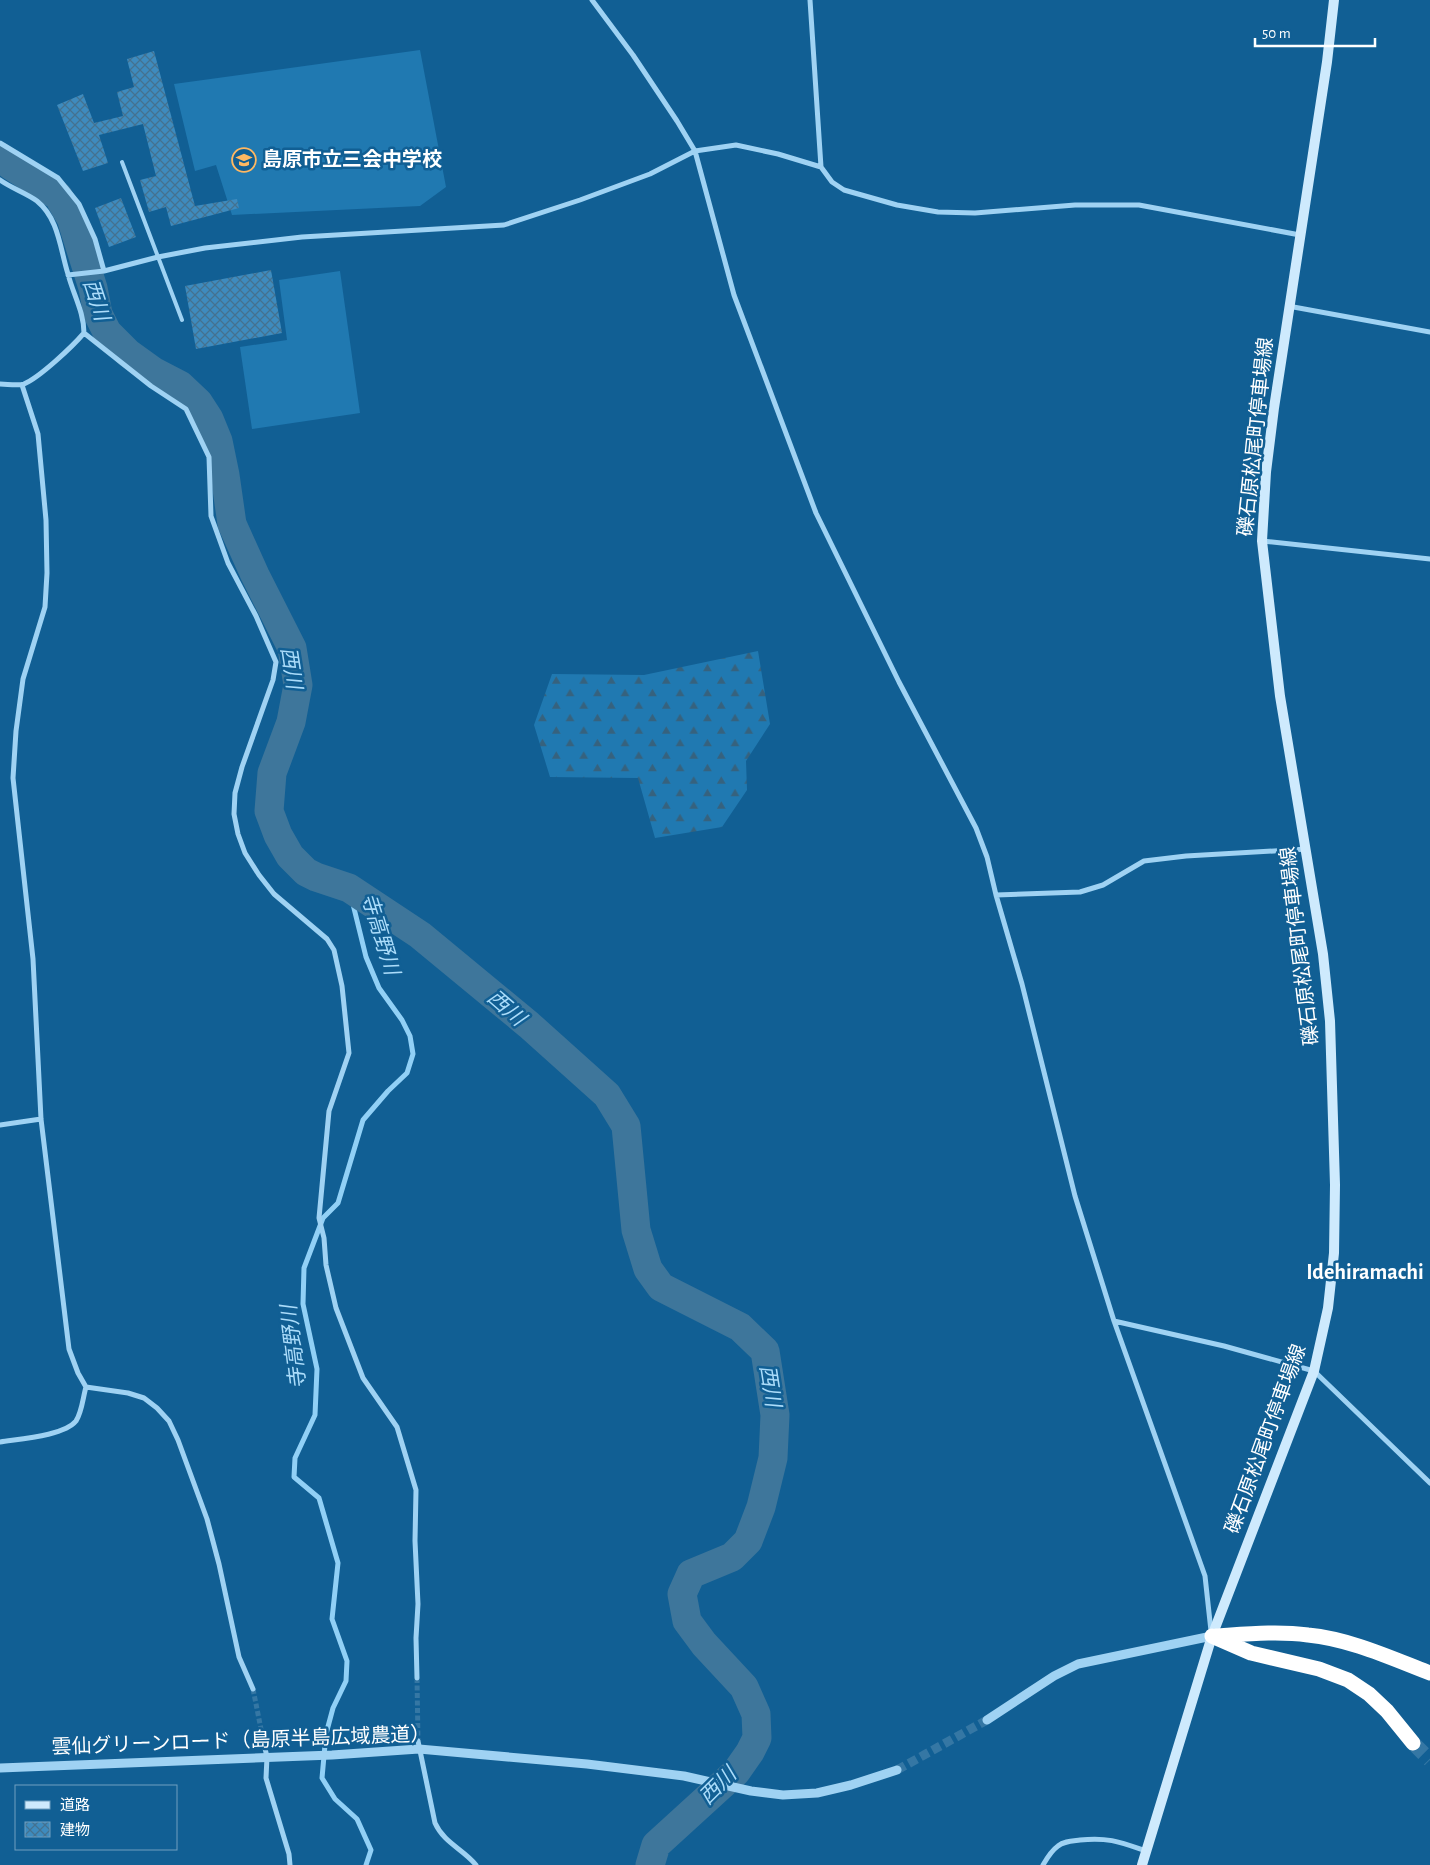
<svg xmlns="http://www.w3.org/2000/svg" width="1430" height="1865" viewBox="0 0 1430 1865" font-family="'Alegreya Sans','Noto Sans JP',sans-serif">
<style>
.grass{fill:#2079b1}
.forest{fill:url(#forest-firs)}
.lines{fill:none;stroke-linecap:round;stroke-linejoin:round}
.stream{stroke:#91d0f6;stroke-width:5}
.river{stroke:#3e769b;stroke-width:29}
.building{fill:url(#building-cross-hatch)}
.minor-tunnel{stroke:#3577a4;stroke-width:5;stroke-dasharray:5 2.5;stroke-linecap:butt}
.tertiary-tunnel{stroke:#3577a4;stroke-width:9;stroke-dasharray:9 4.5;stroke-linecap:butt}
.motorway-tunnel{stroke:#3577a4;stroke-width:15;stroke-dasharray:15 8;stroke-linecap:butt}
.service{stroke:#9fd2f3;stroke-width:4}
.minor{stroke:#9fd2f3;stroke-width:5}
.tertiary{stroke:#9fd2f3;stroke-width:9}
.secondary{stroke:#ceeafd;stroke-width:10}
.motorway{stroke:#fff;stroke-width:15}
.labels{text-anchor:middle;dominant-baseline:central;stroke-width:5;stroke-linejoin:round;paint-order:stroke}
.poi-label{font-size:20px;font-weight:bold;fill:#fff;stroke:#115f94;text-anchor:start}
.street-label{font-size:20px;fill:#fff;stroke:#115f94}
.water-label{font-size:21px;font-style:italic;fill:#abdcfa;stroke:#115f94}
.quarter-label{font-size:22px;font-weight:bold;fill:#fff;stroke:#115f94}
</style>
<defs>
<pattern id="forest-firs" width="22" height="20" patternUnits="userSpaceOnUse" patternTransform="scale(1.25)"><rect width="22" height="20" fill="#2079b1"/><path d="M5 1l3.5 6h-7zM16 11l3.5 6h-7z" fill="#36627e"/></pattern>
<pattern id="building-cross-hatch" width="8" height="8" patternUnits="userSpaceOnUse" patternTransform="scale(1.25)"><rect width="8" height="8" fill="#3e8bbe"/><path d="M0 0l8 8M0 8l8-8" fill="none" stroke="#447290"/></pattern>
</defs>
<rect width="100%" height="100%" fill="#115f94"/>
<!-- grass -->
<path class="grass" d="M420,50L446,187L420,206L232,215L216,165L195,171L174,84Z
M340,271L360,413L252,429L240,347L287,340L279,280Z"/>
<!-- forest -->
<path class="forest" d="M758,651L770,724L746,761L747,790L722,827L655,838L638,778L550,777L534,725L552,674L644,675Z"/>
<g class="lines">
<!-- stream -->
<path class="stream" d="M349,888L366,957L379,988L402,1020L410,1036L413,1054L407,1073L388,1091L363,1120L338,1203L323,1218L304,1268L303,1304L317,1369L315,1415L295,1458L294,1477L319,1498L338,1563L332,1619L347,1661L346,1681L333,1708L326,1734L322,1778L335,1799L357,1819L371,1850L366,1865"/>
<!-- river -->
<path class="river" d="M0,157L10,165L58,196L71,218L93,288L98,314L107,332L128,353L153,371L180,385L198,402L209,419L218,441L225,475L232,524L255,575L292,648L298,685L291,722L272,773L269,811L278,835L290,856L306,872L316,877L349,888L420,935L529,1025L607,1095L626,1126L636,1230L648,1269L661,1287L740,1327L765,1351L775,1415L773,1458L761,1507L748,1541L732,1557L691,1574L682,1594L687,1621L704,1644L744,1687L756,1714L757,1738L750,1752L736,1772L656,1845L650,1865"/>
</g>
<!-- building -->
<path class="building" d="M154,51L195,206L237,199L239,208L171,226L166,207L149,212L140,180L156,176L143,124L99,135L108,163L83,171L57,105L83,94L94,123L123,116L117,92L134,87L127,59Z
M121,198L136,237L109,247L95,208Z
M271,270L282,333L196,349L185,286Z"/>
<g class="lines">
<!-- minor-tunnel -->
<path class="minor-tunnel" d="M417,1678L418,1741
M253,1689L264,1744"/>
<!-- tertiary-tunnel -->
<path class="tertiary-tunnel" d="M897,1770L987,1720"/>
<!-- motorway-tunnel -->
<path class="motorway-tunnel" d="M1413,1743L1430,1760"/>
<!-- service -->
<path class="service" d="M122,162L182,320"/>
<!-- minor -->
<path class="minor" d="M592,0L633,55L677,121L695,151L734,295L816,513L899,682L976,828L987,857L996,895L1022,984L1075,1196L1114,1321L1205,1576L1211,1631
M810,0L821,167L832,182L844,190L897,205L938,212L975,213L1075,205H1139L1300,235
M0,143L58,178L79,204L95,239L104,271
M0,180C11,188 26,193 37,201C59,219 60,249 68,274C73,294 84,312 84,333C72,347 40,377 24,384C18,386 7,384 0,384
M68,275L104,271L158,257L205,248L302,237L504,225L580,200L650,174L695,151L736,145L778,154L821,167
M1288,306L1430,332
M84,333L151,386L186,409L209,457L211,516L228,563L256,616L276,662L273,680L242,767L235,793L234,814L238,834L245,853L259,875L274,894L327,939L334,950L342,986L349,1053L329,1111L319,1218L324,1238L326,1265L336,1308L363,1378L397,1427L416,1490L415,1541L418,1604L416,1638L417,1678
M1262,541L1430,559
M996,895L1080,892L1103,885L1144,861L1186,856L1307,849
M0,1125L41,1119
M1114,1321L1224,1346L1314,1371L1430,1483
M86,1387L128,1393L144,1398L157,1408L169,1421L178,1440L207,1519L219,1564L239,1657L253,1689
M0,1442C18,1439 64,1436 76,1421C82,1412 83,1397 86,1387L78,1373L69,1349L41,1119L33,959L13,778L16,731L23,679L45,607L47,573L46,520L38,434L22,385
M418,1741L435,1823C444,1843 463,1849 476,1865
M264,1744L267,1757L266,1778L289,1854L290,1865
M1043,1865C1047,1858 1051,1851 1058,1846C1064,1841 1072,1841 1080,1840C1108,1837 1120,1842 1146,1851"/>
<!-- tertiary -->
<path class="tertiary" d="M987,1720L1054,1676L1078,1664L1212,1636
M0,1768L332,1755L419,1749L587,1764L684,1776L751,1791L783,1795L817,1793L851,1785L897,1770"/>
<!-- secondary -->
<path class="secondary" d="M1142,1865L1212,1636L1314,1371L1328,1308L1334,1253L1335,1185L1330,1021L1323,954L1280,696L1262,541L1266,472L1274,408L1327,62L1334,0"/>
<!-- motorway -->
<path class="motorway" d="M1212,1636L1251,1653L1319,1669L1348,1680L1369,1694L1387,1711L1413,1743
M1216,1636C1247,1634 1278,1631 1308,1635C1350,1639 1391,1658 1430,1673"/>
</g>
<!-- icons -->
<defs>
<g id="school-ring" transform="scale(1.25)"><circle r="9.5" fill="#115f94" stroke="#ffb861" stroke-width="1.5"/><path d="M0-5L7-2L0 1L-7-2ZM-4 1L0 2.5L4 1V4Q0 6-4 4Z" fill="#ffb861"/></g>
</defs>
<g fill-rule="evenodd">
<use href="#school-ring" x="244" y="160"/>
</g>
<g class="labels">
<!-- poi labels -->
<g class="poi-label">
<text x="262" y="160">島原市立三会中学校</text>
</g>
<!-- street labels -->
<g class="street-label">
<text transform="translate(1256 437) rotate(-84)">礫石原松尾町停車場線</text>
<text transform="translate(1300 946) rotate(-97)">礫石原松尾町停車場線</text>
<text transform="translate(1266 1439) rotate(-70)">礫石原松尾町停車場線</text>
<text transform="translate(241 1741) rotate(-2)">雲仙グリーンロード（島原半島広域農道）</text>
</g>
<!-- water labels -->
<g class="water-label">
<text transform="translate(96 300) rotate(72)">西川</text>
<text transform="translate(291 668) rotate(81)">西川</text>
<text transform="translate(380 934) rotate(73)">寺高野川</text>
<text transform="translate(506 1008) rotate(41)">西川</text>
<text transform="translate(294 1347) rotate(-97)">寺高野川</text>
<text transform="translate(770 1386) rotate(81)">西川</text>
<text transform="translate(718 1786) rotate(-45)">西川</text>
</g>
<!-- quarter labels -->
<g class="quarter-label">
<text x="1365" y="1272">Idehiramachi</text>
</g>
</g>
<!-- legend -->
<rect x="15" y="1785" width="162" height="65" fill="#115f94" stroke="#709fbf"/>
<rect x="25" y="1801" width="25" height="8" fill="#ceeafd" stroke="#709fbf"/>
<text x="60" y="1810" font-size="15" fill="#ffffff">道路</text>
<rect x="25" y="1822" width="25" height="15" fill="url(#building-cross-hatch)" stroke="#709fbf"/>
<text x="60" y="1835" font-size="15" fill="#ffffff">建物</text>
<!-- scale -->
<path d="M1255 38v8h120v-8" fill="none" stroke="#ffffff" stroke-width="2.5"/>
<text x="1262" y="38" font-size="15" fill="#ffffff" stroke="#115f94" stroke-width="4" paint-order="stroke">50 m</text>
</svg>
